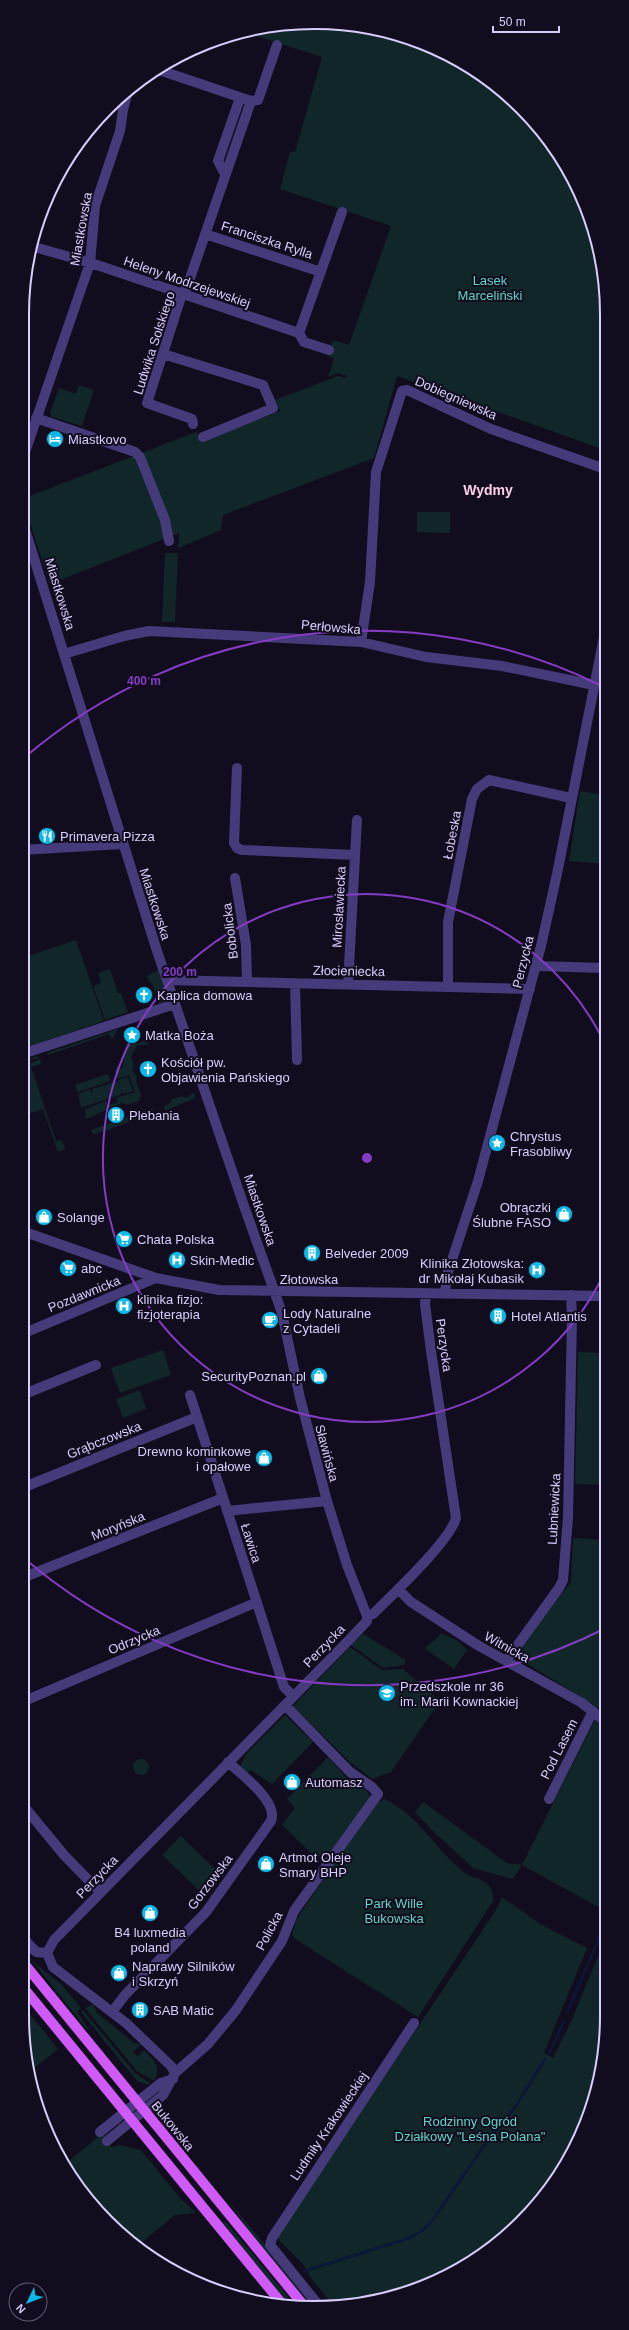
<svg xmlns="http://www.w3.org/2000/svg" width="629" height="2330" viewBox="0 0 629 2330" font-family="Helvetica,sans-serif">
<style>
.green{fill:#112628}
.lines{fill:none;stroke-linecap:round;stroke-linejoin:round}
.stream{stroke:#0b1639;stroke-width:2.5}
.minor{stroke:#453b7b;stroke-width:10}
.major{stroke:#d05af7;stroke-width:10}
.ring{fill:none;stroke:#843cc5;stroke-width:2}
.labels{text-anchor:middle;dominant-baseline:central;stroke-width:4;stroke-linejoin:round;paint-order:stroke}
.street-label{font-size:13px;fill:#d9cdfd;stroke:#120d1e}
.park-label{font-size:13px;fill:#5dd8c9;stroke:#120d1e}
.poi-label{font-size:13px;fill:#d9cdfd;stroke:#120d1e;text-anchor:start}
.neighbourhood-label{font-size:14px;font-weight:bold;fill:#fdcfe6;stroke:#120d1e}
.rim{fill:none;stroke:#d9cdfd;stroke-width:2}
.centre{fill:#843cc5;stroke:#120d1e;stroke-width:2}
.ring-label{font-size:12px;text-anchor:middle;font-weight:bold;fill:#843cc5;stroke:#120d1e;stroke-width:4;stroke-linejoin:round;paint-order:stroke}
</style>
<rect width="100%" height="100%" fill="#120d1e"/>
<!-- green -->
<path class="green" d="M314,22L371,28L461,61L534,121L585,202L605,277V450L397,376L374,458L223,515L221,530L178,548L179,533L50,584L22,499L191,434L197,432L201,442L280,411L275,400L338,376L346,378L347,376L338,373L328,377L334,358L328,356L333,340L349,345L391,226L280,189L290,152H295L322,57L244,32L257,28Z
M79,385L94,390L82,426L52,417L50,413L59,388L76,394Z
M417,512H450V533L417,532Z
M165,553H178L175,622H162Z
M580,791L605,795V864L569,861Z
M76,940L104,1021L26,1048L22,1046V958Z
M110,969L118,993H121L128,1012L105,1020L93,986L101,983L98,973Z
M158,970L168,1000L159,1003L152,983H150L147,976Z
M118,1029L112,1040L109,1034L48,1055L47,1053Z
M133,1031L135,1044L145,1041V1036L148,1045H137L131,1057L134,1065L132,1071L137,1076L136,1081L141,1095L139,1101L126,1105L122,1103L86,1119L85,1109L106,1101L108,1105L118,1102L116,1098L135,1092L129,1075L117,1079L115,1072L117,1065L122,1069L128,1039L124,1035Z
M38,1056L39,1058L29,1060L31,1063L40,1059L41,1064L31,1067L56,1141L62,1140L65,1149L58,1152L43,1109L22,1116V1058L27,1060Z
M108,1074L111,1081L78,1092L75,1085Z
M128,1077L133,1091L123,1094L120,1088L122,1094L96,1103L93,1097L95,1103L81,1108L78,1094L90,1089L92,1096V1089L117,1081L120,1086L118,1080Z
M194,1093L195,1098L165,1111L164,1106L170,1104L172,1099L182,1096L186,1098Z
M154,1108L151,1114L93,1135L91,1130Z
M163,1350L171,1375L120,1393L111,1368Z
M578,1352L606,1353V1485L575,1484Z
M140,1390L146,1409L123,1418L116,1399Z
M573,1538L606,1540L607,1713L516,1657L531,1633L571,1582Z
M441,1633L458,1641L467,1650L454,1669L424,1648L435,1640Z
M363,1634L406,1660L404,1665L383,1668L351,1645Z
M350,1647L382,1670L403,1669L440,1701L391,1772L372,1779L350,1762L293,1706Z
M285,1715L313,1742L272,1784L251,1770L246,1774L240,1767L246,1754Z
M595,1720L607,1733V1896L602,1909L522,1865L513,1879L473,1868L434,1832L415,1812L423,1802L507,1863L522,1865Z
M328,1757L346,1777L367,1791L370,1798L330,1853L315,1857L282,1825L295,1808L287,1799Z
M133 1767a8 8 0 1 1 16 0a8 8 0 1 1-16 0Z
M384,1799C419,1814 437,1853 468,1875C474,1878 483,1879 487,1884C493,1889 493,1894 493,1901L418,2017L295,1939L292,1934L296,1920L373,1805Z
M181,1836L218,1872L202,1893L162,1855Z
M502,1897L540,1924L587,1948L544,2053L553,2058L570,2024L607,1935V2015L601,2072L568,2162L535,2208L493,2247L408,2293L352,2306H334L310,2277L304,2265L277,2238L496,1910Z
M22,1948L37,1965L61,1984L81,2008L77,2012L91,2032L85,2027Z
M22,2004L58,2049L28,2073Z
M93,2004L97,2013L134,2043L141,2044L133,2052L138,2056L144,2050C154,2060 162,2067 154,2081L137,2071L85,2008Z
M83,2010L135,2073L150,2083L148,2085L137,2081L81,2012Z
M41,2115L70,2160L97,2138V2128L112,2147L120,2145L141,2150L180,2198L196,2213L175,2215L136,2247L95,2209L44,2127Z
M227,2199L316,2307H312L250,2232Z
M225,2221L297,2307H291L223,2223Z"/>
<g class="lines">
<!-- stream -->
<path class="stream" d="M567,2013L607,1920
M549,2054L564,2020
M305,2271L409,2238L422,2231L432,2221L481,2150L516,2106L545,2059
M239,2298L244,2296"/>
<!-- minor -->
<path class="minor" d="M156,69L251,101
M225,174L218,161L240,98
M205,234L321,272
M31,246L94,264L299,333L304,342L329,350
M299,333L342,212
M163,354L263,385L273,408L203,437
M36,418L135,452L140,457L165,520L169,541
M193,424L192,419L147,403L182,294L187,287L251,101L258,100L277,45
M22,461L90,263L95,206L120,131L123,110L128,91
M22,520L157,951L244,1206L282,1313L300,1398L327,1501L347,1565L367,1616
M361,642L370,582L376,472L402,391L407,390L491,429L605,469
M64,654L124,636L149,631L361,642L426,657L502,666L594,685
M237,768L234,843L237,848L242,850L355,855
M22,850L122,844
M235,878L246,945L247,982
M536,966L606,968
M167,980L530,989
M295,983L297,1060
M348,984L357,820
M448,986V922L472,799L477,789L489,780L571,798
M22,1052L25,1053L175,1004
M22,1231L156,1278L219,1290L606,1296
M445,1293L447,1275L478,1181L541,946L557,874L605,632
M22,1334L156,1278
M22,1395L96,1365
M190,1395L284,1687L293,1696
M22,1488L197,1417
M227,1511L327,1501
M22,1578L223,1498
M398,1589L411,1602L479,1646L582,1703L607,1723
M367,1616L373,1614C392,1595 450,1541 456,1518L431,1351L425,1304L426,1293
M506,1661L559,1588L563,1580L568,1518L572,1317L571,1295
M22,1702L257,1602
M549,1799L593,1711
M22,1804L64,1855L100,1892
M22,1937L36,1952L47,1953
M47,1953L54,1940L350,1639L367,1621V1616
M47,1953L53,1967L126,2023L171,2066L175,2073L163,2095L107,2141
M112,2012L125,1995L206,1912L271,1821C279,1802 241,1774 228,1762
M175,2073L208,2044L236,2010L282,1941L294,1911L378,1794L372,1787L350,1772L285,1705
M100,2132L161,2083L173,2079
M320,2307L270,2245L272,2238L414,2023"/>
<!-- major -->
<path class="major" d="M22,1961L305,2307
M22,1986L283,2305"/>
</g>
<!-- distance rings -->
<g class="ring">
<path d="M605 1272A264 264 0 1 1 605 1044"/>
<path d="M606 1628A527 527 0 0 1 25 1559M25 757A527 527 0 0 1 602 686"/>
</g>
<!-- icons -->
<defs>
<g id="hotel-disc" transform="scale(0.9)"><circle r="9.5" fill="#0cb7ea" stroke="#120d1e"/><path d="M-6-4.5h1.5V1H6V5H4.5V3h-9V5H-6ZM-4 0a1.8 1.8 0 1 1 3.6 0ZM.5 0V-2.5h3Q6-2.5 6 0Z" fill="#fff"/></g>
<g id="restaurant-disc" transform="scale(0.9)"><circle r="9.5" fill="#0cb7ea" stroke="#120d1e"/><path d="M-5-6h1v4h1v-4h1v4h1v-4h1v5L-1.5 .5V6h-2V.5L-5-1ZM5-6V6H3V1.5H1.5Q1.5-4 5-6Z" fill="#fff"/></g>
<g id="church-disc" transform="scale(0.9)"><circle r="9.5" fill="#0cb7ea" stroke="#120d1e"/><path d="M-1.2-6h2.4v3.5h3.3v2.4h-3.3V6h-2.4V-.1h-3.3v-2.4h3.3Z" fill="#fff"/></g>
<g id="sight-disc" transform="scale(0.9)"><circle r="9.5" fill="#0cb7ea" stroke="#120d1e"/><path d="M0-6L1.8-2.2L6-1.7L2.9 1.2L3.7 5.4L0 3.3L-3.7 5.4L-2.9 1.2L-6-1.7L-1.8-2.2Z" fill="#fff"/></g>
<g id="building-disc" transform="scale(0.9)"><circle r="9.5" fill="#0cb7ea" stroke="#120d1e"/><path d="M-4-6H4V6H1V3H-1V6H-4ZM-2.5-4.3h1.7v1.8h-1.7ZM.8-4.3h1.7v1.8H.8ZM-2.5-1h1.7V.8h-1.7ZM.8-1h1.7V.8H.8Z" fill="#fff"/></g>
<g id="shop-disc" transform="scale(0.9)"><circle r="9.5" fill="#0cb7ea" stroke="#120d1e"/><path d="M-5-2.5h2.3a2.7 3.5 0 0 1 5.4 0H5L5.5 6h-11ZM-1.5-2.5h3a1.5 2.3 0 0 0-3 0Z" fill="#fff"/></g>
<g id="supermarket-disc" transform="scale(0.9)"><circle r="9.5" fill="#0cb7ea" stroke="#120d1e"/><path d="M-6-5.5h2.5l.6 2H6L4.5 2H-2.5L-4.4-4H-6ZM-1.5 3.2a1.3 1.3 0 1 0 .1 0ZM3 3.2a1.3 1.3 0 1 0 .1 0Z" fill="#fff"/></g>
<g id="hospital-disc" transform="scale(0.9)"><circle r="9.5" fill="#0cb7ea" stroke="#120d1e"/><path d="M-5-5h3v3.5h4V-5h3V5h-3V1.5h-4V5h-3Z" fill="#fff"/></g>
<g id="cafe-disc" transform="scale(0.9)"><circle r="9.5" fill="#0cb7ea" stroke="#120d1e"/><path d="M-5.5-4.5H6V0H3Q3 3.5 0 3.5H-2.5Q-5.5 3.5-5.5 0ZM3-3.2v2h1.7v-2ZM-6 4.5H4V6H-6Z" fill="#fff"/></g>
<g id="school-disc" transform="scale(0.9)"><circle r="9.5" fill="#0cb7ea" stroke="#120d1e"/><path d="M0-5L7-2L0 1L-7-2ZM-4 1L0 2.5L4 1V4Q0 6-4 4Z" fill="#fff"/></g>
</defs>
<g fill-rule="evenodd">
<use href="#hotel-disc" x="55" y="439"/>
<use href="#restaurant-disc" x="47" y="836"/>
<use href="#church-disc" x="144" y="995"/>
<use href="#sight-disc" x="132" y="1035"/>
<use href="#church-disc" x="148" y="1069"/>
<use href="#building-disc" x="116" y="1115"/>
<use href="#sight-disc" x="497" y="1143"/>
<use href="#shop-disc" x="564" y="1214"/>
<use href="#shop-disc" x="44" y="1217"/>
<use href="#supermarket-disc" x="124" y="1239"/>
<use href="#building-disc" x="312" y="1253"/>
<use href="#hospital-disc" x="177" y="1260"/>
<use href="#supermarket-disc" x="68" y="1268"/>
<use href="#hospital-disc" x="537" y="1270"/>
<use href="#hospital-disc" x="124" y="1306"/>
<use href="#building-disc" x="498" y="1316"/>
<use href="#cafe-disc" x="270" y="1320"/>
<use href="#shop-disc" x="319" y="1376"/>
<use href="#shop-disc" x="264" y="1458"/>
<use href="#school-disc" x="387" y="1693"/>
<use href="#shop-disc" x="292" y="1782"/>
<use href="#shop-disc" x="266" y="1864"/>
<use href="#shop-disc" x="150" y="1913"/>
<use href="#shop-disc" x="119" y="1973"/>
<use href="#building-disc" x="140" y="2010"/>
</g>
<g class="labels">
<!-- street labels -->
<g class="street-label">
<text transform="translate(81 229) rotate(-80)">Miastkowska</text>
<text transform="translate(267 240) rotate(18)">Franciszka Rylla</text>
<text transform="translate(187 282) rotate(19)">Heleny Modrzejewskiej</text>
<text transform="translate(154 343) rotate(-72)">Ludwika Solskiego</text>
<text transform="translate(456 398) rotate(24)">Dobiegniewska</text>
<text transform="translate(60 594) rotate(73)">Miastkowska</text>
<text transform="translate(331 627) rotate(5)">Perłowska</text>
<text transform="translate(452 835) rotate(-79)">Łobeska</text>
<text transform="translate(155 904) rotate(72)">Miastkowska</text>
<text transform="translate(339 907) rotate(-87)">Mirosławiecka</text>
<text transform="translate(230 931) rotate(-97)">Bobolicka</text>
<text transform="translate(523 962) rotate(-76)">Perzycka</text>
<text transform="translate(349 971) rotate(1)">Złocieniecka</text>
<text transform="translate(260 1210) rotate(71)">Miastkowska</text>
<text x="309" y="1279">Złotowska</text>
<text transform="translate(84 1294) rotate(-22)">Pozdawnicka</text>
<text transform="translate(444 1345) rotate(82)">Perzycka</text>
<text transform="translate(104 1440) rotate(-22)">Grąbczowska</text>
<text transform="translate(327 1453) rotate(75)">Sławińska</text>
<text transform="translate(554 1509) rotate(-87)">Lubniewicka</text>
<text transform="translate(118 1526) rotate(-22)">Moryńska</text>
<text transform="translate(251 1543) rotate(72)">Ławica</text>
<text transform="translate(134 1640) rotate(-23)">Odrzycka</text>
<text transform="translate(324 1646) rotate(-46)">Perzycka</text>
<text transform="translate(507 1647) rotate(29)">Witnicka</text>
<text transform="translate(559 1749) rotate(-63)">Pod Lasem</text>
<text transform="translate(97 1877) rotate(-46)">Perzycka</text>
<text transform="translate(210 1882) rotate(-53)">Gorzowska</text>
<text transform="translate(269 1931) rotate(-62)">Policka</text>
<text transform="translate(173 2126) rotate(51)">Bukowska</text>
<text transform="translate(329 2126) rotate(-56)">Ludmiły Krakowieckiej</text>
</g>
<!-- park labels -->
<g class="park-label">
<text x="490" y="280">Lasek<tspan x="490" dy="15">Marceliński</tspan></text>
<text x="394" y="1903">Park Wille<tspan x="394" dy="15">Bukowska</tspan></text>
<text x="470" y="2121">Rodzinny Ogród<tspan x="470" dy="15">Działkowy "Leśna Polana"</tspan></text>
</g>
<!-- poi labels -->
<g class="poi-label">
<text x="68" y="439">Miastkovo</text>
<text x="60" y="836">Primavera Pizza</text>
<text x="157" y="995">Kaplica domowa</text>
<text x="145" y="1035">Matka Boża</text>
<text x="161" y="1062">Kościół pw.<tspan x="161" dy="15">Objawienia Pańskiego</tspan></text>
<text x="129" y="1115">Plebania</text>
<text x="510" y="1136">Chrystus<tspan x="510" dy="15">Frasobliwy</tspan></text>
<text x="551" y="1207" text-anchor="end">Obrączki<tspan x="551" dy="15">Ślubne FASO</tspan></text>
<text x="57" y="1217">Solange</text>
<text x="137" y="1239">Chata Polska</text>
<text x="325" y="1253">Belveder 2009</text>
<text x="190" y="1260">Skin-Medic</text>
<text x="524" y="1263" text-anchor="end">Klinika Złotowska:<tspan x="524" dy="15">dr Mikołaj Kubasik</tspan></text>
<text x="81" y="1268">abc</text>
<text x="137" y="1299">klinika fizjo:<tspan x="137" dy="15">fizjoterapia</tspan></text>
<text x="283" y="1313">Lody Naturalne<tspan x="283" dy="15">z Cytadeli</tspan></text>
<text x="511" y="1316">Hotel Atlantis</text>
<text x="306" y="1376" text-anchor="end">SecurityPoznan.pl</text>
<text x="251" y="1451" text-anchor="end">Drewno kominkowe<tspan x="251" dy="15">i opałowe</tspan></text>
<text x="400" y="1686">Przedszkole nr 36<tspan x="400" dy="15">im. Marii Kownackiej</tspan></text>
<text x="305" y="1782">Automasz</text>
<text x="279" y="1857">Artmot Oleje<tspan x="279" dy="15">Smary BHP</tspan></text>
<text x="150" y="1932" text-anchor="middle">B4 luxmedia<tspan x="150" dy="15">poland</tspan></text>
<text x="132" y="1966">Naprawy Silników<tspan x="132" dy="15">i Skrzyń</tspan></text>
<text x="153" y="2010">SAB Matic</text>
</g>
<!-- neighbourhood labels -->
<g class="neighbourhood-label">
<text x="488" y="490">Wydmy</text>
</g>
</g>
<!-- crop -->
<path d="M0 0H629V2330H0ZM314 29H315A285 285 0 0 1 600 314V2016A285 285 0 0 1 315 2301H314A285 285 0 0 1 29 2016V314A285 285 0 0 1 314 29Z" fill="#120d1e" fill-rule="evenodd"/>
<path class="rim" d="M314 29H315A285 285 0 0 1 600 314V2016A285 285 0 0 1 315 2301H314A285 285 0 0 1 29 2016V314A285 285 0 0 1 314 29Z"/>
<circle cx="367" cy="1158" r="6" class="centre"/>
<g class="ring-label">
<text x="144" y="685">400 m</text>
<text x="180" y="976">200 m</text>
</g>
<!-- north arrow -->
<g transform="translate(28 2302) rotate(227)"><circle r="19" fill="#120d1e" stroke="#625a77"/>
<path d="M0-3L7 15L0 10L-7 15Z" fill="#0cb7ea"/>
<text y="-6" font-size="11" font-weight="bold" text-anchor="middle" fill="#d9cdfd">N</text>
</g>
<!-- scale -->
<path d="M493 26v6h66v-6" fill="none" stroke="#d9cdfd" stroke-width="2"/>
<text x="499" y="26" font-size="12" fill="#d9cdfd" stroke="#120d1e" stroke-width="3" paint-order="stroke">50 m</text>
</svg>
